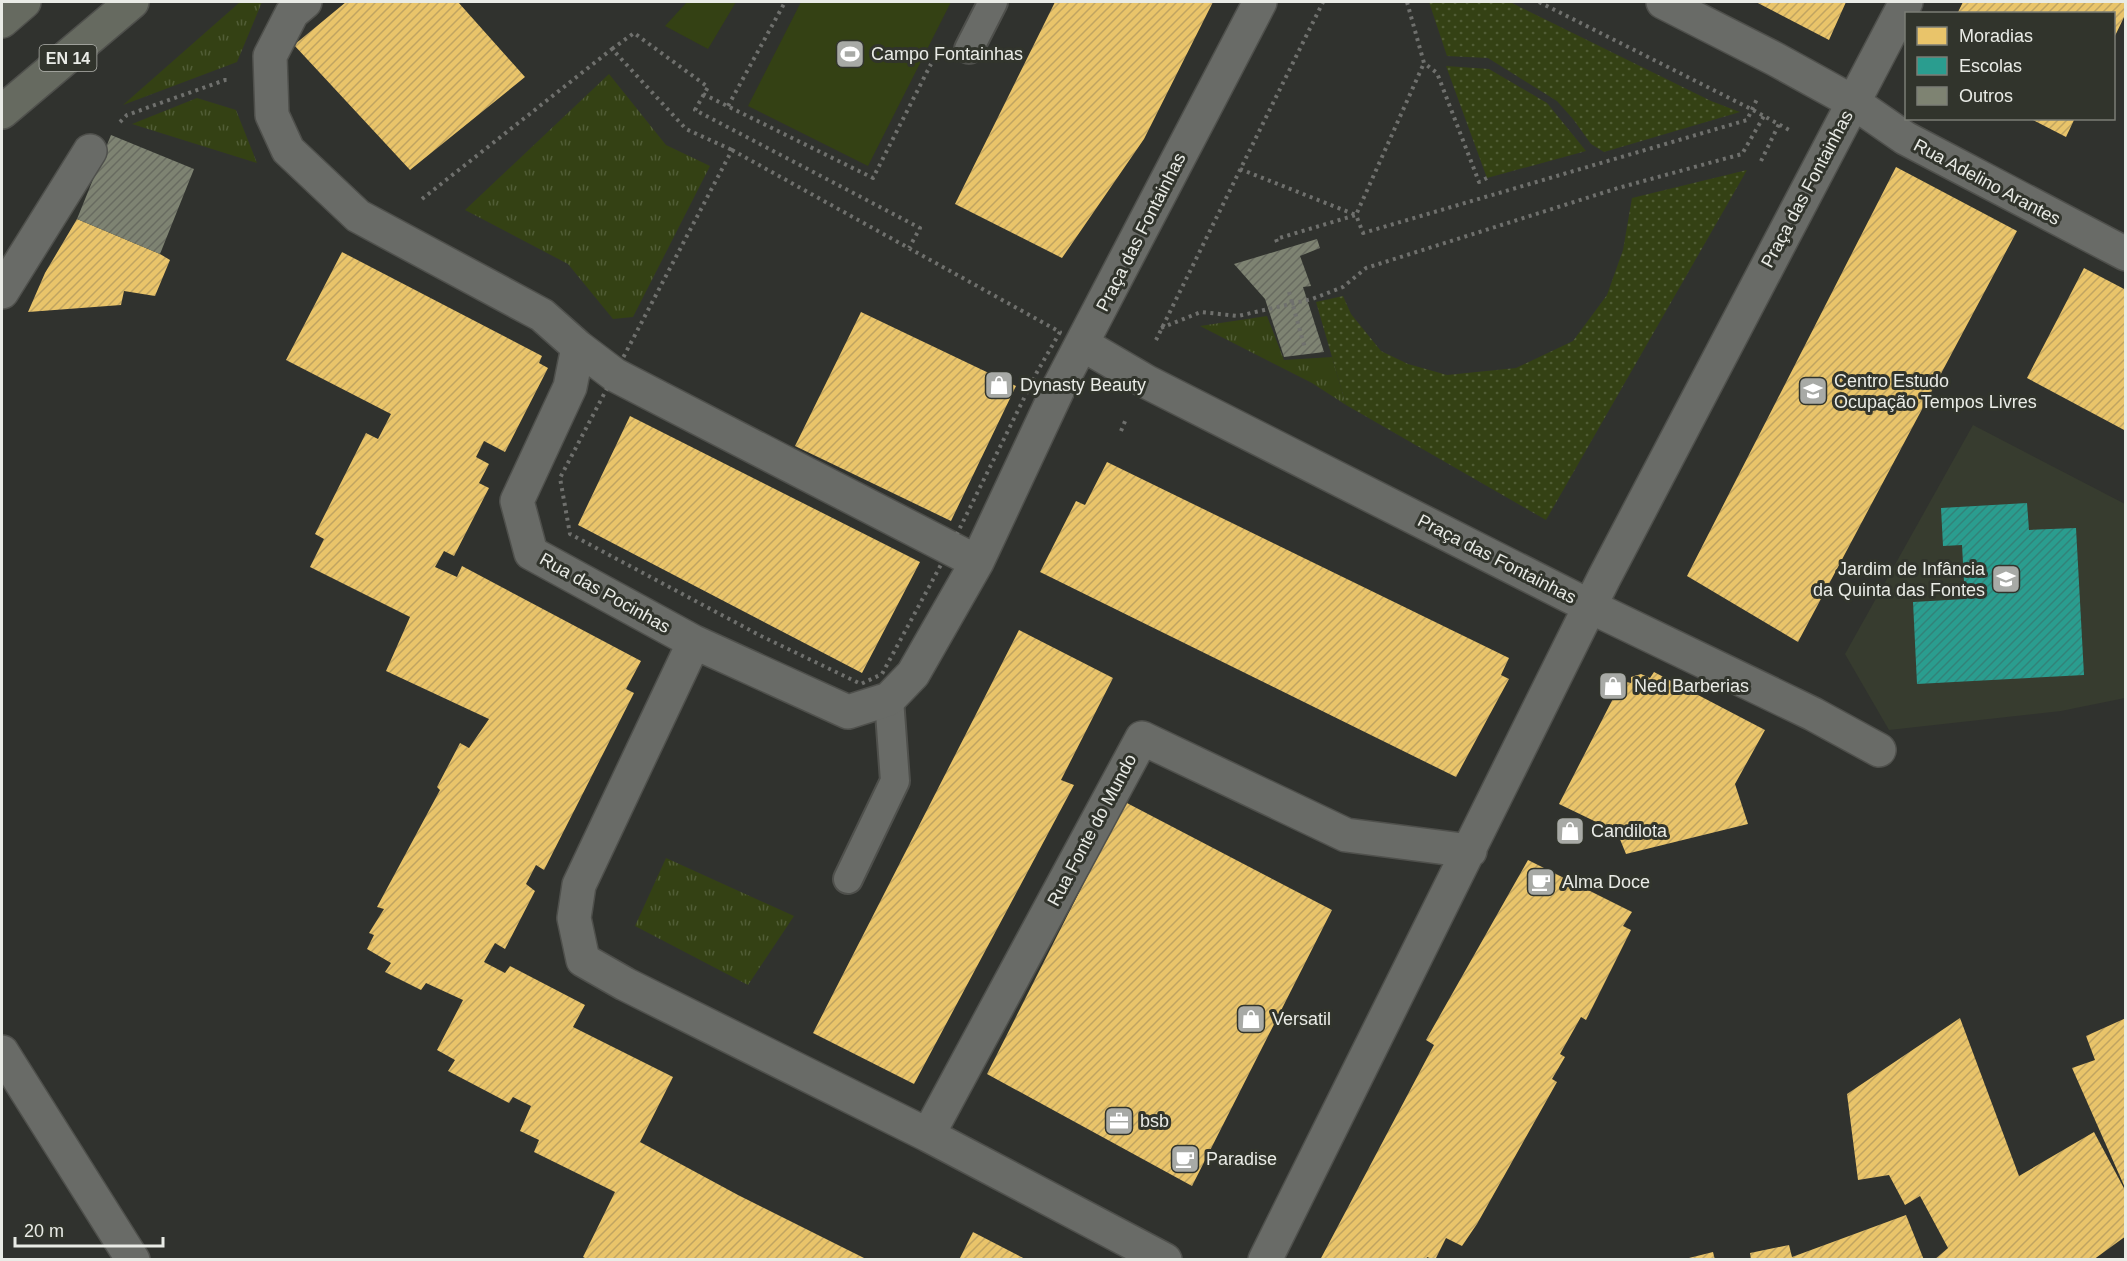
<svg xmlns="http://www.w3.org/2000/svg" width="2127" height="1261" viewBox="0 0 2127 1261" font-family="Helvetica,sans-serif">
<style>
.built{fill:#373c2f}
.grass{fill:url(#grass-tufts)}
.park{fill:url(#park-dots)}
.pitch{fill:#344114}
.homes{fill:url(#homes-hatch)}
.schools{fill:url(#schools-hatch)}
.building{fill:url(#building-hatch)}
.lines{fill:none;stroke-linecap:round;stroke-linejoin:round}
.service-casing{stroke:#4f504c;stroke-width:32}
.minor-casing{stroke:#4f504c;stroke-width:36}
.trunk-casing{stroke:#4f504c;stroke-width:36}
.path{stroke:#6f706d;stroke-width:4;stroke-dasharray:3 4.5;stroke-linecap:butt}
.service{stroke:#696b67;stroke-width:28}
.minor{stroke:#696b67;stroke-width:33}
.trunk{stroke:#666a60;stroke-width:33}
.labels{text-anchor:middle;dominant-baseline:central;stroke-width:6;stroke-linejoin:round;paint-order:stroke}
.shield{fill:#31342c;stroke:#b2b4ae;stroke-width:1.5}
.shield-label{font-size:16px;font-weight:bold;fill:#e9ebe6}
.poi-label{font-size:18px;fill:#e9ebe6;stroke:#31342c;text-anchor:start}
.street-label{font-size:18px;fill:#e9ebe6;stroke:#31342c}
</style>
<defs>
<pattern id="grass-tufts" width="24" height="20" patternUnits="userSpaceOnUse" patternTransform="scale(1.5)"><rect width="24" height="20" fill="#344114"/><path d="M3 7l-1-3M5 7V3M7 7l1-3M15 17l-1-3M17 17v-4M19 17l1-3" fill="none" stroke="#515d36"/></pattern>
<pattern id="park-dots" width="8" height="8" patternUnits="userSpaceOnUse" patternTransform="scale(1.5)"><rect width="8" height="8" fill="#344114"/><path d="M2 2h.1M6 6h.1" fill="none" stroke="#515d36" stroke-width="1.8" stroke-linecap="round"/></pattern>
<pattern id="homes-hatch" width="6" height="6" patternUnits="userSpaceOnUse" patternTransform="scale(1.5)"><rect width="6" height="6" fill="#e9c46a"/><path d="M-1 1l2-2M0 6l6-6M5 7l2-2" fill="none" stroke="#c0a461"/></pattern>
<pattern id="schools-hatch" width="6" height="6" patternUnits="userSpaceOnUse" patternTransform="scale(1.5)"><rect width="6" height="6" fill="#2a9d8f"/><path d="M-1 1l2-2M0 6l6-6M5 7l2-2" fill="none" stroke="#328379"/></pattern>
<pattern id="building-hatch" width="6" height="6" patternUnits="userSpaceOnUse" patternTransform="scale(1.5)"><rect width="6" height="6" fill="#7e8372"/><path d="M-1 1l2-2M0 6l6-6M5 7l2-2" fill="none" stroke="#686b60"/></pattern>
</defs>
<rect width="100%" height="100%" fill="#30322e"/>
<!-- built -->
<path class="built" d="M1973,425L2125,504V698L2061,711L1889,730L1845,654Z"/>
<!-- grass -->
<path class="grass" d="M240,2H262L237,62L123,105Z
M609,74L666,145L710,166L633,317L613,319L568,264L465,210Z
M197,98L236,110L257,163L132,124Z
M1267,316L1284,360L1332,357L1346,405L1312,383L1200,326Z
M666,858L794,916L748,985L635,926Z"/>
<!-- park -->
<path class="park" d="M1429,2H1510L1711,101L1740,112L1604,152L1591,144L1573,119L1557,101L1488,58L1447,56Z
M1446,66L1489,69L1547,103L1586,151L1487,178Z
M1747,170L1546,520L1346,405L1316,302L1343,296L1351,314L1381,351L1408,364L1447,375L1516,368L1573,341L1607,295L1623,250L1632,198Z"/>
<!-- pitch -->
<path class="pitch" d="M687,2H736L708,49L665,26Z
M801,2H951L868,166L748,106Z"/>
<!-- homes -->
<path class="homes" d="M346,2H458L525,77L410,170L294,45Z
M1055,2H1213L1144,139L1062,258L955,204Z
M1756,2H1846L1829,40Z
M1963,2H2126V13L2114,38V14H1957Z
M2029,118H2075L2066,137Z
M1896,167L2017,231L1798,642L1687,576Z
M77,219L160,254L170,260L155,296L124,291L121,305L28,312L45,273Z
M342,252L542,356L539,363L548,368L505,452L484,441L476,457L489,464L479,483L489,488L454,556L444,551L435,567L457,577L462,566L641,661L626,689L634,693L544,870L536,865L526,884L535,891L505,949L495,943L484,962L505,973L510,966L585,1005L573,1027L673,1077L640,1142L738,1195L868,1260H589L583,1257L615,1192L534,1152L539,1140L520,1131L531,1106L513,1097L509,1103L448,1071L455,1060L437,1050L463,1000L426,983L421,990L385,972L391,963L367,949L374,935L369,933L384,909L377,907L440,790L437,787L460,743L469,748L489,719L386,671L410,617L310,567L324,539L315,534L366,433L378,439L391,414L286,360Z
M2084,268L2126,290V431L2027,378Z
M861,312L1016,386L951,521L795,446Z
M630,416L920,562L862,673L578,525Z
M1107,462L1509,658L1501,675L1509,679L1456,777L1040,572L1076,501L1085,505Z
M1019,630L1113,678L1061,780L1074,785L914,1084L813,1033Z
M1654,672L1765,730L1735,784L1748,824L1626,854L1617,832L1559,804L1622,681L1631,683V677L1641,674L1650,678Z
M1125,802L1332,910L1192,1186L987,1074Z
M1528,860L1632,912L1623,926L1631,930L1586,1020L1581,1017L1560,1054L1565,1057L1552,1079L1557,1082L1477,1224L1462,1246L1446,1238L1435,1260L1427,1257L1426,1260H1320L1434,1045L1426,1040Z
M1960,1018L2019,1176L2094,1132L2126,1192V1236L2093,1260H1934L1948,1248L1920,1196L1905,1205L1889,1175L1858,1180L1847,1094Z
M2126,1018V1190L2072,1068L2095,1060L2086,1036Z
M1906,1215L1924,1260H1751L1750,1253L1789,1245L1792,1257Z
M973,1232L1027,1260H959Z
M1713,1252L1715,1260H1685V1259Z"/>
<!-- schools -->
<path class="schools" d="M2027,503L2029,530L2076,528L2084,675L1917,684L1913,602L1965,599L1962,545L1943,546L1941,508Z"/>
<!-- building -->
<path class="building" d="M111,135L194,169L160,254L77,219Z
M1317,239L1320,248L1300,256L1311,286L1303,287L1324,352L1284,357L1265,299L1234,264Z"/>
<g class="lines">
<!-- service casing -->
<g class="service-casing">
<path id="service" d="M969,49L993,2
M848,879L895,781L889,699"/>
</g>
<!-- minor casing -->
<g class="minor-casing">
<path id="minor" d="M305,2L292,13L270,56L272,115L288,150L358,216L542,315L578,347L615,375L977,562
M1663,2L1775,59L1853,102L1905,138L2126,254
M2,292L90,151
M1082,344L1147,382L1591,607L1813,714L1879,750
M578,347L570,387L517,501L531,553L694,642L848,712L889,699L913,674L977,562L1060,385L1260,2
M694,642L579,885L574,918L583,960L625,984L928,1135L1165,1260
M2,1052L133,1260
M928,1135L1142,738L1346,835L1470,851
M1265,1260L1604,578L1906,2"/>
</g>
<!-- trunk casing -->
<g class="trunk-casing">
<path id="trunk" d="M2,21L24,2
M2,112L132,2"/>
</g>
<!-- path -->
<path class="path" d="M1407,2L1424,63L1437,73L1479,182L1487,178
M1539,2L1753,110L1791,131
M612,49L634,33L708,87L695,110L920,228L909,248
M703,94L873,178L931,64
M728,106L785,2
M120,122L127,115L225,80H229
M732,150L1060,332L1037,372L950,548L882,674L861,684L761,636L570,534L560,478Z
M1761,161L1779,124
M1240,169L1356,215L1424,63
M422,199L612,49L686,129L732,150
M1277,242L1276,239L1356,215L1363,233L1747,120L1758,97
M1289,292L1305,348
M1161,328L1201,312L1238,316L1312,299L1343,287L1366,268L1618,188L1742,154L1764,116
M1156,340L1323,2
M1121,431L1126,419"/>
<!-- service -->
<use href="#service" class="service"/>
<!-- minor -->
<use href="#minor" class="minor"/>
<!-- trunk -->
<use href="#trunk" class="trunk"/>
</g>
<!-- icons -->
<defs>
<g id="stadium-square" transform="scale(1.5)"><rect x="-9" y="-9" width="18" height="18" rx="4" fill="#a8aaa6" stroke="#31342c"/><path d="M0-5a6.5 5 0 1 0 0 10a6.5 5 0 1 0 0-10ZM-3.5-1.8h7v3.6h-7Z" fill="#fff"/></g>
<g id="shop-square" transform="scale(1.5)"><rect x="-9" y="-9" width="18" height="18" rx="4" fill="#a8aaa6" stroke="#31342c"/><path d="M-5-2.5h2.3a2.7 3.5 0 0 1 5.4 0H5L5.5 6h-11ZM-1.5-2.5h3a1.5 2.3 0 0 0-3 0Z" fill="#fff"/></g>
<g id="school-square" transform="scale(1.5)"><rect x="-9" y="-9" width="18" height="18" rx="4" fill="#a8aaa6" stroke="#31342c"/><path d="M0-5L7-2L0 1L-7-2ZM-4 1L0 2.5L4 1V4Q0 6-4 4Z" fill="#fff"/></g>
<g id="cafe-square" transform="scale(1.5)"><rect x="-9" y="-9" width="18" height="18" rx="4" fill="#a8aaa6" stroke="#31342c"/><path d="M-5.5-4.5H6V0H3Q3 3.5 0 3.5H-2.5Q-5.5 3.5-5.5 0ZM3-3.2v2h1.7v-2ZM-6 4.5H4V6H-6Z" fill="#fff"/></g>
<g id="office-square" transform="scale(1.5)"><rect x="-9" y="-9" width="18" height="18" rx="4" fill="#a8aaa6" stroke="#31342c"/><path d="M-6-3h4V-5.5h4V-3h4V5H-6ZM-1-4.5V-3h2v-1.5ZM-6 0V1H6V0Z" fill="#fff"/></g>
</defs>
<g fill-rule="evenodd">
<use href="#stadium-square" x="850" y="54"/>
<use href="#shop-square" x="999" y="385"/>
<use href="#school-square" x="1813" y="391"/>
<use href="#school-square" x="2006" y="579"/>
<use href="#shop-square" x="1613" y="686"/>
<use href="#shop-square" x="1570" y="831"/>
<use href="#cafe-square" x="1541" y="882"/>
<use href="#shop-square" x="1251" y="1019"/>
<use href="#office-square" x="1119" y="1121"/>
<use href="#cafe-square" x="1185" y="1159"/>
</g>
<g class="labels">
<!-- shield labels -->
<rect class="shield" x="39.5" y="45" width="57" height="26" rx="4.5"/>
<g class="shield-label">
<text x="68" y="58">EN 14</text>
</g>
<!-- poi labels -->
<g class="poi-label">
<text x="871" y="54">Campo Fontainhas</text>
<text x="1834" y="381">Centro Estudo<tspan x="1834" dy="21">Ocupação Tempos Livres</tspan></text>
<text x="1020" y="385">Dynasty Beauty</text>
<text x="1985" y="569" text-anchor="end">Jardim de Infância<tspan x="1985" dy="21">da Quinta das Fontes</tspan></text>
<text x="1634" y="686">Ned Barberias</text>
<text x="1591" y="831">Candilota</text>
<text x="1562" y="882">Alma Doce</text>
<text x="1272" y="1019">Versatil</text>
<text x="1140" y="1121">bsb</text>
<text x="1206" y="1159">Paradise</text>
</g>
<!-- street labels -->
<g class="street-label">
<text transform="translate(1987 182) rotate(28)">Rua Adelino Arantes</text>
<text transform="translate(1807 189) rotate(-62)">Praça das Fontainhas</text>
<text transform="translate(1141 232) rotate(-63)">Praça das Fontainhas</text>
<text transform="translate(1497 559) rotate(27)">Praça das Fontainhas</text>
<text transform="translate(605 593) rotate(29)">Rua das Pocinhas</text>
<text transform="translate(1092 830) rotate(-62)">Rua Fonte do Mundo</text>
</g>
</g>
<!-- border -->
<rect width="2127" height="1261" fill="none" stroke="#e9ebe6" stroke-width="6"/>
<!-- legend -->
<rect x="1905" y="12" width="210" height="108" fill="#31342c" stroke="#7b7d76" stroke-width="1.5"/>
<rect x="1917" y="27" width="30" height="18" fill="#e9c46a" stroke="#7b7d76" stroke-width="1.5"/>
<text x="1959" y="42" font-size="18" fill="#e9ebe6">Moradias</text>
<rect x="1917" y="57" width="30" height="18" fill="#2a9d8f" stroke="#7b7d76" stroke-width="1.5"/>
<text x="1959" y="72" font-size="18" fill="#e9ebe6">Escolas</text>
<rect x="1917" y="87" width="30" height="18" fill="#7e8372" stroke="#7b7d76" stroke-width="1.5"/>
<text x="1959" y="102" font-size="18" fill="#e9ebe6">Outros</text>
<!-- scale -->
<path d="M15 1237v9h148v-9" fill="none" stroke="#e9ebe6" stroke-width="3"/>
<text x="24" y="1237" font-size="18" fill="#e9ebe6" stroke="#31342c" stroke-width="4.5" paint-order="stroke">20 m</text>
</svg>
